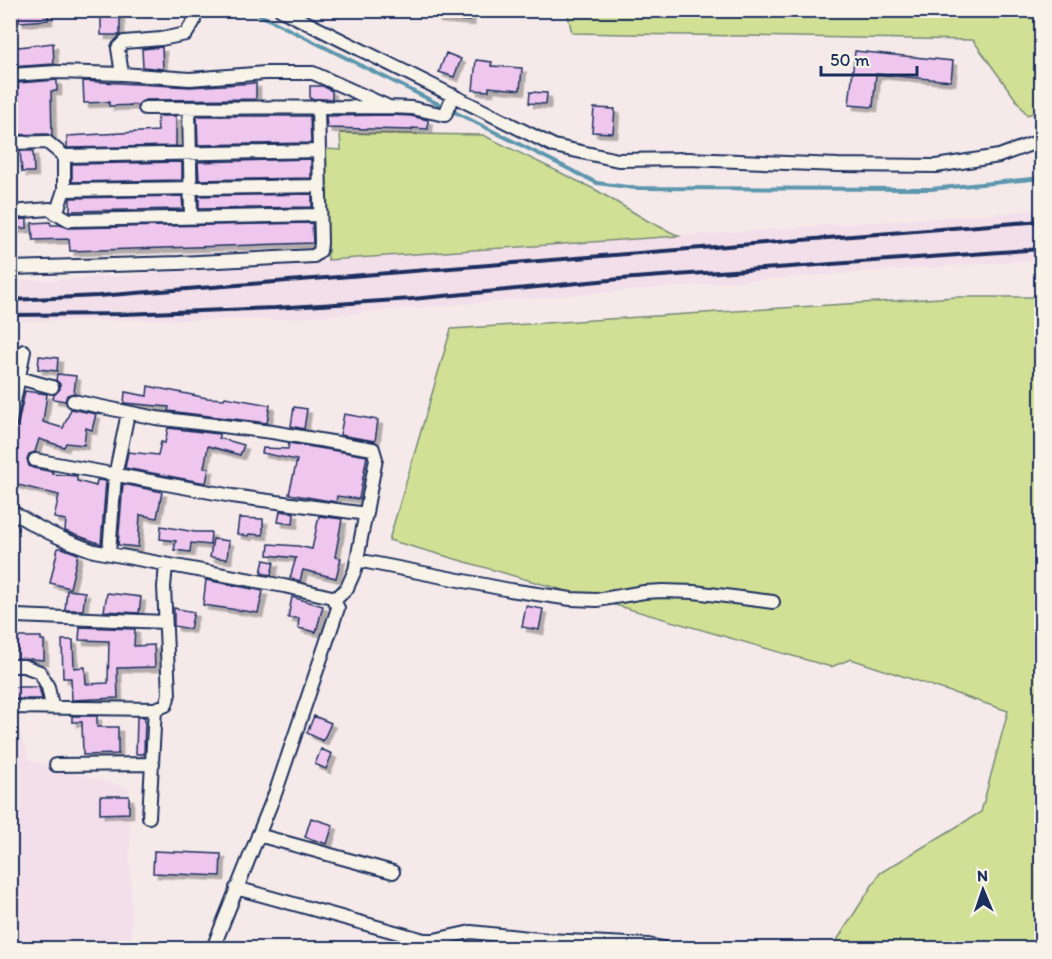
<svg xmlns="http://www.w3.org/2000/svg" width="1052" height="959" viewBox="0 0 1052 959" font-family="Itim,sans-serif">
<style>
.built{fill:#f3dfea}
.green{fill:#d1e094;stroke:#768879;stroke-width:1.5}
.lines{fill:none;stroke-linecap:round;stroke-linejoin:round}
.stream{stroke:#5d96ad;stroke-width:4}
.building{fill:#eec6ee;stroke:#1b2f5e;stroke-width:1.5;filter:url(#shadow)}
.street-casing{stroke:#1b2f5e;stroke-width:16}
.street{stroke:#f7f3e8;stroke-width:12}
.rail{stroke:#1b2f5e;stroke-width:4}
</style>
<defs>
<filter id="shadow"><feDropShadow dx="4.5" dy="4.5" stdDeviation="0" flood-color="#0004"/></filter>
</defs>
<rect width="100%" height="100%" fill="#f5eae9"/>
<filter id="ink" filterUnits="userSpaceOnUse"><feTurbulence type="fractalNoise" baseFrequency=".0167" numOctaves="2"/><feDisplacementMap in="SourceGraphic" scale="12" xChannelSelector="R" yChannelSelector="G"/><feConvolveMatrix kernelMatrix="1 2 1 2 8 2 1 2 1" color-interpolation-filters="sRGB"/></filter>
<g filter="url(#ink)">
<!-- built -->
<path class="built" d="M1041,210V260L770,279L274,320L11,321L10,280H53Z
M10,707L30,760L129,788L132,948H11Z"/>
<!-- green -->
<path class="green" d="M567,11H1041V111L1027,115L973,40L572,33Z
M340,133L483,135L596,190L648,221L679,236L328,260L325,149L341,150Z
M956,297H1041V948H832L880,873L981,812L1008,711L851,659L831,667L389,540L451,329Z"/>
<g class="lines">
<!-- stream -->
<path class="stream" d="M250,10L597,183L635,188L931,189L1042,178"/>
</g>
<!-- building -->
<path class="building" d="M18,10H48V20L19,22Z
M436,10H471L470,21L436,18Z
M101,15H120V35H101Z
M53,43L54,64L10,67V48Z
M162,47L163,69L143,67L142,49Z
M855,51L953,61L951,81L876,74L873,107L849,105Z
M446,53L461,59L454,77L439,72Z
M476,60L492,62L491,66L522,68L520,90L489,87V91L473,90Z
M57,80V91H51L52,136L47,134L10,135V111L19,110L18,83Z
M83,81L190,87L256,83V99L145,100L138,105L109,106V102L84,103Z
M310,86H323L332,91V99H310Z
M530,92L547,93L546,104L529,103Z
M594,108L615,109L613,133L592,132Z
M389,115L411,116L428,120V129L412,128V130L327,128L326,116Z
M157,116H176V146L67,148V136L158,131Z
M197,116H310L311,143L198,145Z
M20,151H33L34,172H22Z
M311,159V178L199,180L198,162Z
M182,162V180L72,182V164Z
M312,194V207L199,209V196Z
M182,196L183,209L70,211V198Z
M27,219V228L10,229V220Z
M50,222L51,225H60L69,228L312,223L313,243L70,251L69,239L33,240L32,223Z
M39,356L58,358L57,371L38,369Z
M57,374L76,376L74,393L67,395L65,401L53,399L54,395L60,389V384L56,380Z
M148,386L207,398L224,399L225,397L270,405L267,423L168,411L169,407L124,403L125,392L147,396Z
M25,391L47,394L43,422L63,428L71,409L96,414L92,430L86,428L84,445L66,443L64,447L39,439L35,452L29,454L27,459L29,466L33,468L53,472L52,474L77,476V481L96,486L97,480L106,481L101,544L65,531L66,520L54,518L59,495L10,483V469L14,454H10V430L16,428L18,424Z
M294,407L307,409L304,429L291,426Z
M344,414L378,420L375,441L340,435Z
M168,428L219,434V438L244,445L240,455L208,446L204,468H209L206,483L125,468L128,452L158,455L161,442L165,443Z
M289,443L367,456L359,499L337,496L336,502L289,494L297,460L262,453L263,448L288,449Z
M123,484L162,492L157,518L140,515L138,547L118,545Z
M280,511L294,513L293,524L278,522Z
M319,516L342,519L335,557L341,558L336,578L303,570L300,581L290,578L296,558L268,555L269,544L298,546L312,549Z
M239,518L263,519V535L249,534L248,536L237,534Z
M161,526L195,532H211L210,545L191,543L190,552L174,550L176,541L160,539Z
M213,539L229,541L227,559L210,557Z
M58,548H62L78,554L70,588L50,583Z
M264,560L274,562L271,575L261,573Z
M206,580L263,591L258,613L203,605Z
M67,590L85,592L83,610H65Z
M107,593L141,597L139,613L104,611Z
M292,597L323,606L316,632L298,628L299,618H288Z
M526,606L543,609L539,630L522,627Z
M174,608L194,612L190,629L174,626Z
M80,627L135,629L134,646L154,645L155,667L117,668L118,698L72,700L71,678H63L62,640H73L74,668L85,667L86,684L108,683L109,641L79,640Z
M18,637H41V640H44V660L17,658Z
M10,687H39L42,699H10Z
M72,716H97V727H118V754L83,755L82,722H72Z
M314,716L331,723L323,741L307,733Z
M137,717H145L144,754H136Z
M321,749L332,754L326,769L315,764Z
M100,796H129V813L100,814Z
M311,818L333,825L327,844L305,837Z
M154,851L221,854L220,876L153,873Z"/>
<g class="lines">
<!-- street casing -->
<g class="street-casing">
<path id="street" d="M281,10L554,146L618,160L688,159L838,165L936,166L999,156L1042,140
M122,74L118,48L124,42L161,39L186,34L194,21L193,10
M10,75L57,72L122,74L190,79L265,73H313L389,107
M145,108L389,107L412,108L445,115L453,95
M189,108L191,217
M10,143L47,142L64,156L319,151
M64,190L319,186
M10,212L50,209L69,220L320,215
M56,214L64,190V156
M10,268L179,263L314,256L320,251L321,243L318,106
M19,378L52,387
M73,401L156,418L272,432L373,449L376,459L355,570L347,588L335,600
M10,422L24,351
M35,460L232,496L367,514
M10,510C36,528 65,541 94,551L284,586L332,597L338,608L276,791L213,948
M109,553L115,476L128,413
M357,560L510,590L571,599L597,600L644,592L663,591L694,592L773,602
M16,616L165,622
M10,666H24L40,672L48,687L52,706
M10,707L155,709
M56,765L153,764
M149,817L155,709L166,705L169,694L164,587L166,565
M258,835L393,872
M236,888L424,940H434L471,932L548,940L648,945L663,948"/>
</g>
<!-- street -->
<use href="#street" class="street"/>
<!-- rail -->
<path class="rail" d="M10,300L98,296L1042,221
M10,315L124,314L275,308L412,299L620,279L1042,249
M10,933L15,948"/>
</g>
</g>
<!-- margin -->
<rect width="1052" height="959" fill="none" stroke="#f7f3e8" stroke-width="36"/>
<rect x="18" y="18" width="1016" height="923" fill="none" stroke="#1b2f5e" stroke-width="2" filter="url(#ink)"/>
<!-- north arrow -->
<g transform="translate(983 890) rotate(358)" stroke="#f7f3e8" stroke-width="4.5" paint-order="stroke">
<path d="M0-4.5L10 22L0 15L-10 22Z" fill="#1b2f5e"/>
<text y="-9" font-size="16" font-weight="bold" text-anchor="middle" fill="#1b2f5e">N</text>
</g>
<!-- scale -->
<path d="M821 66v9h96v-9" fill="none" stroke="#1b2f5e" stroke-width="3"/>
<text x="830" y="66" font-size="18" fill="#1b2f5e" stroke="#f7f3e8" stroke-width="4.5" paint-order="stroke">50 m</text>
</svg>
